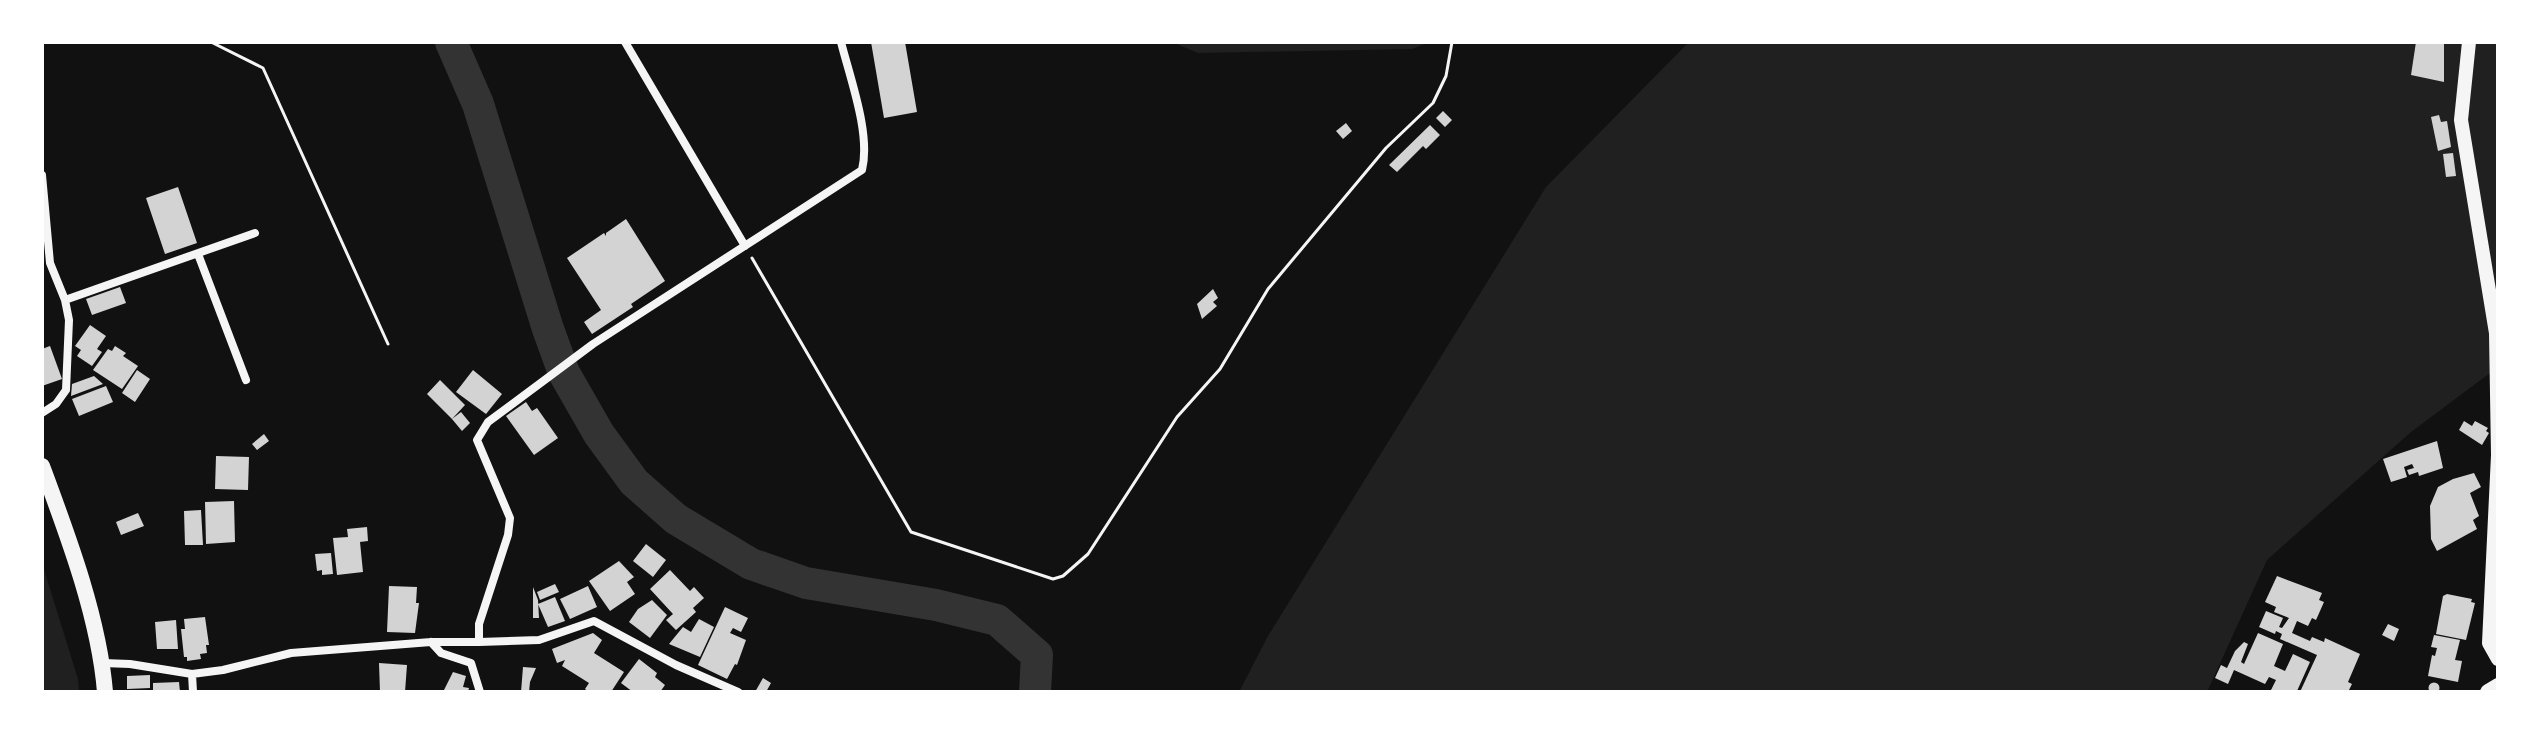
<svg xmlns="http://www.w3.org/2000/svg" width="2540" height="734" viewBox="0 0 2540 734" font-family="'Alegreya Sans',sans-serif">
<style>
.green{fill:#202020}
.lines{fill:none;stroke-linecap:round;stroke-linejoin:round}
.river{stroke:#333;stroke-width:32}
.building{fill:#d3d3d3}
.path{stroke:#f5f5f5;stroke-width:3}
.minor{stroke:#f5f5f5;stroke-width:8}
.tertiary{stroke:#f5f5f5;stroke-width:14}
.primary{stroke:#f5f5f5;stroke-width:16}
</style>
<rect width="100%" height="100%" fill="#111"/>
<!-- green -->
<path class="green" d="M1172,42H1429L1412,49L1198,53Z
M1689,42H2498V367L2411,432L2267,560L2207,692H1239L1268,636L1546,187Z
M42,563L78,679L79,692H42Z"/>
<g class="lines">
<!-- river -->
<path class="river" d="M451,42L478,104L548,329L564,373L599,434L634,482L676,519L751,564L806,583L936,605L997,620L1037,655L1035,692"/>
</g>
<!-- building -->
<path class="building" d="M871,42H905L917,112L884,118Z
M2416,42H2444V82L2411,75Z
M1443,111L1452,120L1445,127L1436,118Z
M2439,115L2441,122L2447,121L2451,147L2438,151L2431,117Z
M1346,123L1352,131L1343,139L1336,131Z
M1430,125L1440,135L1426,149L1423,146L1397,172L1389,165Z
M2453,153L2456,176L2446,177L2443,154Z
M178,187L197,243L165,254L146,198Z
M626,219L665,281L631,304L633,307L592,334L584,322L601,310L567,258L604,233L606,236V233Z
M120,287L126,303L92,315L86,299Z
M1213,289L1218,298L1213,302L1217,306L1202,319L1197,304Z
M90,325L106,336L97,349L102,352L92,366L77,356L81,350L75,346Z
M50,346L62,379L42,386V349Z
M115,346L126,353L123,356L138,366L122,389L93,370L108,349L112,351Z
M137,370L150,379L135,402L122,393Z
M473,370L502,394L486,414L456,392Z
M94,376L103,384L71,396L72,384Z
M440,380L465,405L452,419L427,394Z
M106,386L113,402L79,416L72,399Z
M526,402L532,411L537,408L558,438L534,455L506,416Z
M461,412L470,423L462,431L452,419Z
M2464,421L2472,426L2475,421L2488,428L2486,431L2489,433L2482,445L2459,430Z
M264,434L269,441L257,450L252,444Z
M2437,441L2443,468L2419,476L2418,472L2409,475L2407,470L2414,468L2412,464L2404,467L2407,477L2391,482L2383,459Z
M216,456L249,457L248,490L215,489Z
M2474,473L2481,487L2470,493L2479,516L2473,520L2477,529L2437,551L2431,539L2430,506L2438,487L2453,479Z
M234,501L235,542L206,544L205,502Z
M201,510L203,545H185L184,511Z
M138,513L144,526L121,535L116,522Z
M367,527L368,541L360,542L363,572L337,575L333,538L348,537L347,529Z
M646,544L666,560L653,577L633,561Z
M331,553L333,574L322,575V570L317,571L315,554Z
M619,561L634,577L627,582L635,594L610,611L589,581Z
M670,570L690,591L694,587L704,598L693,608L696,612L676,630L666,620L673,614L650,589Z
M2277,576L2322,593L2319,600L2324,602L2316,620L2312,618L2308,626L2297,621L2292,633L2310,641L2312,637L2324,642L2325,638L2360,654L2348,682L2352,684L2348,692H2300L2317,655L2280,639L2282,634L2276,631L2275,634L2259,627L2266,611L2283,618L2279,627L2282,628L2289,618L2274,612L2276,607L2265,602Z
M555,584L559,592L540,600L537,592Z
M389,586L417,587L416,603H419L415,633L387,632Z
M588,586L597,607L570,619L560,599Z
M533,587L538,600L539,618H533Z
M2447,594L2472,599L2471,602L2475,603L2466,640L2436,634L2443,596Z
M555,597L565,621L548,627L538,604Z
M652,600L667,615L650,638L629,622L638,609Z
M725,607L748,618L741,632L733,628L730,633L746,640L737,665L735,664L727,679L698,665Z
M205,617L209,645H206L207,653L200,654L201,659L187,661V657H184L181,629H185L184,619Z
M699,619L714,627L700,657L669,644L683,627L691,632Z
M176,620L178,649H157L155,622Z
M2388,624L2399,629L2394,641L2382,635Z
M593,633L602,640L594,653L624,672L611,692H589L585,689L589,683L562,666L565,660L557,663L552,649Z
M2258,633L2283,644L2274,666L2285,671L2293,654L2310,662L2297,691L2270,692L2276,680L2269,677L2265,684L2234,670L2228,684L2215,678L2221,665L2227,668L2235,651L2244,642L2248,644L2241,662L2244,664Z
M2434,635L2460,640L2455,660L2462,661L2458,682L2428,676L2432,655L2435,656L2437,648L2431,647Z
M639,659L657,673L655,677L665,685L660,692H633L621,683Z
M379,663L407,665L405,692H380Z
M523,667L536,668L530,682L529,692H521Z
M453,672L466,676L463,687L469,688L468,692H443Z
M150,675V688L127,689V676Z
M763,678L771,683L766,692H755Z
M179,682L180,692H153V683Z
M2428.5 688a5.5 5.5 0 1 1 11 0a5.5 5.5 0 1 1-11 0Z"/>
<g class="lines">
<!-- path -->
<path class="path" d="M211,42L263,68L388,344
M752,258L911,532L1053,579L1063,576L1088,554L1177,417L1220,369L1268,289L1386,148L1433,103L1446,76L1452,42"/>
<!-- minor -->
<path class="minor" d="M625,42L745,246
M42,175L50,263L65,300L69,320L66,390L56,404L42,413
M198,254L246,380
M65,300L255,233
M431,642L441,653L471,663L480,692
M479,642L539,640L594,621L676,665L738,692
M103,663L130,664L192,674L223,670L291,653L431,642H479V624L508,535L510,518L477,440L488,422L593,344L862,170C871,134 850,78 841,42
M192,674L193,692"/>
<!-- tertiary -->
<path class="tertiary" d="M2469,42L2461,120L2496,333L2498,455L2489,643L2498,659"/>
<!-- primary -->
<path class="primary" d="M42,466C68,536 99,618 105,692
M2488,692L2498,686"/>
</g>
<!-- border -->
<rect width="2540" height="734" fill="none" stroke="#ffffff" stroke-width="88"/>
</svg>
